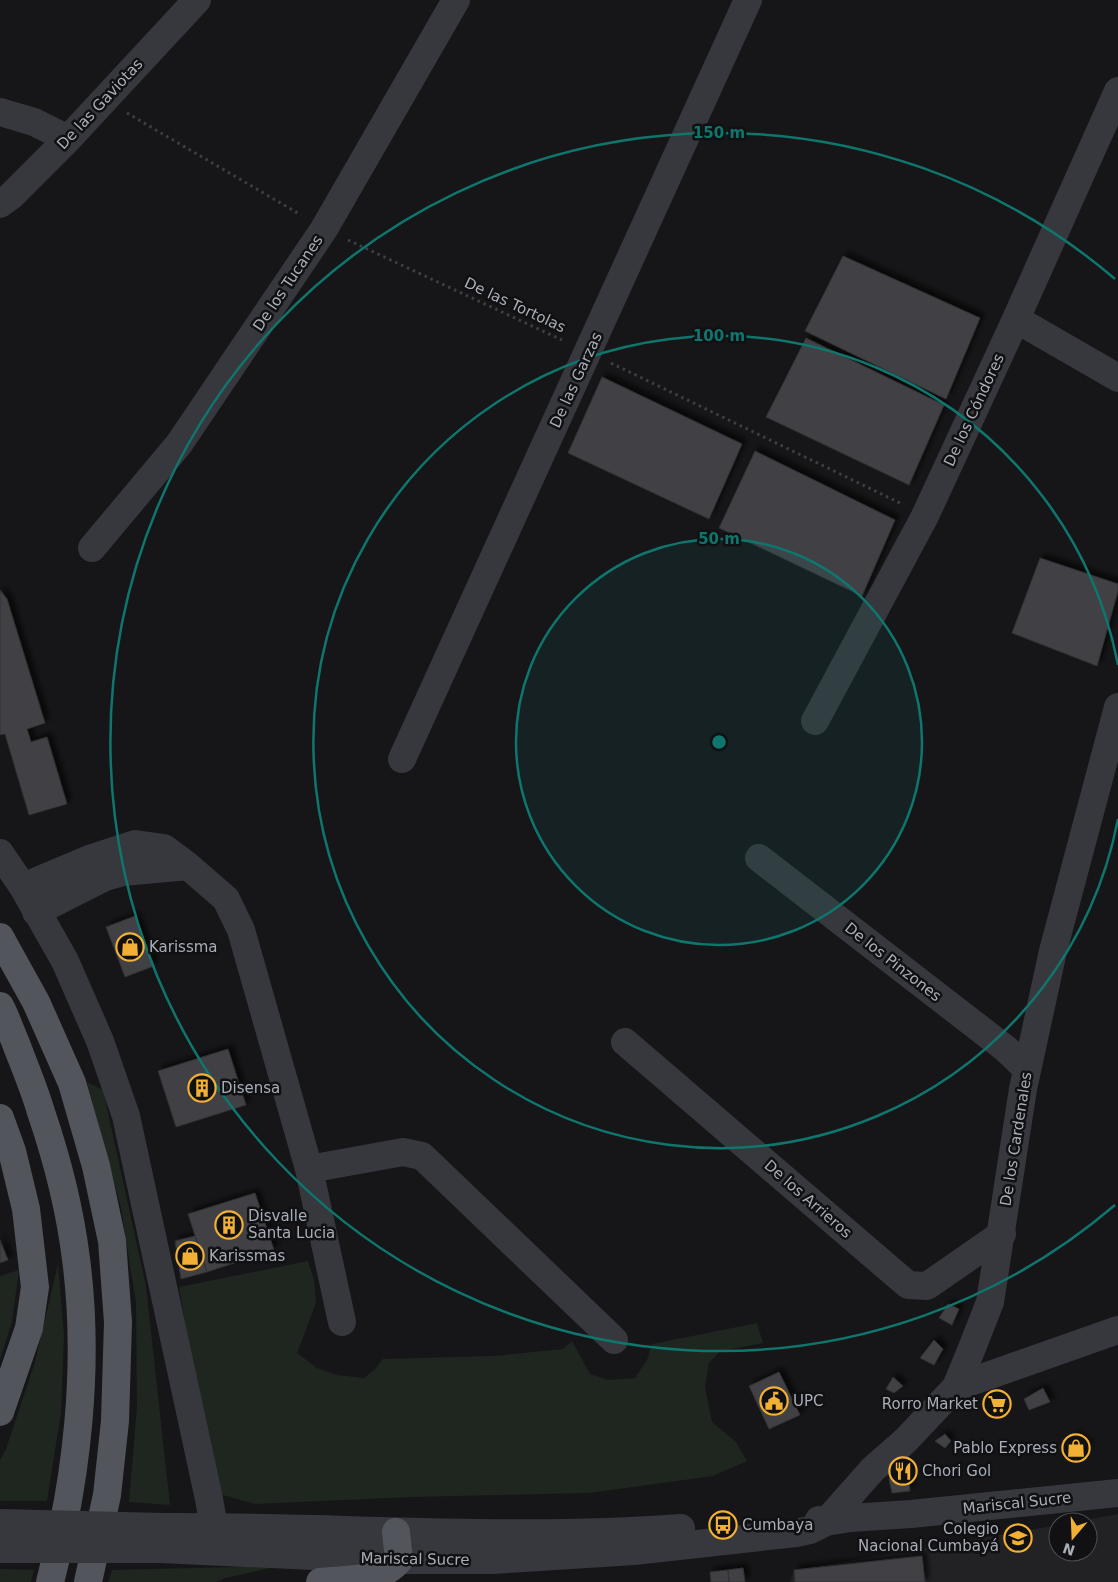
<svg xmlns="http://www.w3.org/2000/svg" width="1118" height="1582" viewBox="0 0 1118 1582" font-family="'DejaVu Sans',sans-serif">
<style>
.built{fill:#222225}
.green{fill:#1e261f}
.building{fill:#404145;stroke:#303034;filter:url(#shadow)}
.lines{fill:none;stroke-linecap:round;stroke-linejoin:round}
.path{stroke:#3d3f44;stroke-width:3;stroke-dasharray:2.5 4;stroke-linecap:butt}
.minor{stroke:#37383d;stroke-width:28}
.major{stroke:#53555c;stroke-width:28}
.minor-bridge{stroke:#37383d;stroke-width:28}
.ring{fill:none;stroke:#0f766e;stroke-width:2.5}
.labels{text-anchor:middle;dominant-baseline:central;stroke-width:5;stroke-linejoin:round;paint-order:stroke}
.street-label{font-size:15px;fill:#a8adb8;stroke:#111113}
.poi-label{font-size:15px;fill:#a8adb8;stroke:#111113;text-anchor:start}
.centre{fill:#0f766e;stroke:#111113;stroke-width:2.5}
.ring-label{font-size:15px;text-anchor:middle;font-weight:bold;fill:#0f766e;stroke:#111113;stroke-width:5;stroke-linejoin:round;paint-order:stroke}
</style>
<defs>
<filter id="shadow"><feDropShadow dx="4.5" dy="-4.5" stdDeviation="2.5" flood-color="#0009"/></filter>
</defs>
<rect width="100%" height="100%" fill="#161618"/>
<!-- built -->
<path class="built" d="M1118,1514V1582H790L794,1570L1058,1525V1552H1088V1522H1073Z"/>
<!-- green -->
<path class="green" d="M87,1082L103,1090L146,1286L170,1505L129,1502L137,1406L136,1303L121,1208Z
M308,1261L314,1280L316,1303L297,1353L317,1368L337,1375L364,1378L375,1369L383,1359L494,1356L563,1349L572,1341L590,1374L608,1380L635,1378L647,1360L652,1344L757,1323L763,1343L720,1351L709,1363L705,1387L712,1422L736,1442L747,1461L713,1476L589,1493L411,1497L255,1504L209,1491L195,1382L179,1287Z
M58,1264L64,1336L61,1413L47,1501H0V1460L6,1449L35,1362Z
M19,1270L12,1322L0,1360V1276Z
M280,1566L226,1578L216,1582H108L112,1570Z
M0,1569L34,1570L31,1582H0Z"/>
<!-- building -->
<path class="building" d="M843,256L980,318L946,399L805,331Z
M806,338L944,405L909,485L766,417Z
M602,377L742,444L709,519L568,453Z
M755,451L895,520L862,596L719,528Z
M1040,558L1118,584V591L1097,666L1012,633Z
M0,590L7,599L45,723L27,729L31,742L47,737L67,804L29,815L5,734L0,735Z
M135,916L154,966L125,977L106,927Z
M228,1049L246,1105L176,1127L158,1071Z
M255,1193L274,1250L207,1272L188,1214Z
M195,1236L207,1272L181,1279L175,1241Z
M0,1240L8,1260L0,1263Z
M948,1304L959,1309L952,1325L939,1318Z
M934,1340L943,1349L934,1365L920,1358Z
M779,1372L800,1415L769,1429L749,1386Z
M893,1377L903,1386L894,1393L886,1389Z
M1043,1388L1050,1402L1029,1410L1024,1399Z
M945,1434L951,1441L945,1448L935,1441Z
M1073,1435L1089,1446L1078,1462L1062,1450Z
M907,1464L910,1491L892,1493L889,1479Z
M922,1556L925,1582H795L794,1570Z
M743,1568L745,1582H729L728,1570Z
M728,1570L729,1582H711L710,1572Z"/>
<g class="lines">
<!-- path -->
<path class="path" d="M127,113L301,215
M348,240L562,340
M611,363L900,503"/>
<!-- minor -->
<path class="minor" d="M0,112L34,122L68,139
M0,204L11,196L68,139L197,0
M1016,319L1118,378
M92,548L179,444L324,229L456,0
M815,721L925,516L1016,319L1118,91
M402,759L748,0
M0,853L23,887L65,961L100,1041L126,1116L209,1499L217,1544
M759,858L1006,1049L1027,1069
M23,887L92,858L135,844L164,848L188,866L226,899L241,930L309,1169L342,1322
M36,912L105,877L123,872L188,866
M625,1042L908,1285L927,1286L1002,1234
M309,1169L403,1152L422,1156L614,1340
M956,1387L1118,1330
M819,1520L826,1522L850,1518L911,1514L1118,1493
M164,1527C337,1526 509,1541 681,1528
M161,1549L399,1560H492L634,1551L796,1533L810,1530L826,1522L873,1469L905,1441L956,1387L972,1348L990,1302L1023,1089L1053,951L1118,707"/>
<!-- major -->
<path class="major" d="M0,937L36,1002L72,1083L96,1166L112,1241L118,1322L115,1421L107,1495L88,1582
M0,1006C6,1017 10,1030 15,1041C24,1065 34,1088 41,1112C57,1159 70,1210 76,1259C90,1365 77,1480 50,1582
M0,1118L12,1151L26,1209L35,1287L29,1328L0,1412
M320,1582C346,1579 382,1582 399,1560L396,1532"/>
<!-- minor-bridge -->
<path class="minor-bridge" d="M0,1523L164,1527
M0,1549H161"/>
</g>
<!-- distance rings -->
<circle cx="719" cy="742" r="203" fill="#0f766e" fill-opacity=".12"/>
<g class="ring">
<circle cx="719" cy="742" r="203"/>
<path d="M1118 819A406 406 0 1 1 1118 665"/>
<path d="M1115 1205A609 609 0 1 1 1115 279"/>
</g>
<!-- icons -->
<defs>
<g id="shop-ring" transform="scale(1.4375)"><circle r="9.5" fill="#111113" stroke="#f2b134" stroke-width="1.5"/><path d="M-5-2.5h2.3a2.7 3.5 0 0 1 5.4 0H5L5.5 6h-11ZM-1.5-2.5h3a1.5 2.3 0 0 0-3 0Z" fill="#f2b134"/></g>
<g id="building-ring" transform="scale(1.4375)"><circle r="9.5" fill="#111113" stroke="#f2b134" stroke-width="1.5"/><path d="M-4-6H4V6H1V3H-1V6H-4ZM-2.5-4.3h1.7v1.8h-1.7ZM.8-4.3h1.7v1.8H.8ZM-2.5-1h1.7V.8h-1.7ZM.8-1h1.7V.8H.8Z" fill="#f2b134"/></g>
<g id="civic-ring" transform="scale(1.4375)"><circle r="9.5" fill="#111113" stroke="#f2b134" stroke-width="1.5"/><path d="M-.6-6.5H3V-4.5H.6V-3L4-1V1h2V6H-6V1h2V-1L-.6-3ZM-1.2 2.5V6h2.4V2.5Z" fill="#f2b134"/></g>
<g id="supermarket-ring" transform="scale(1.4375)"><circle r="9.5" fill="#111113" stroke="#f2b134" stroke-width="1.5"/><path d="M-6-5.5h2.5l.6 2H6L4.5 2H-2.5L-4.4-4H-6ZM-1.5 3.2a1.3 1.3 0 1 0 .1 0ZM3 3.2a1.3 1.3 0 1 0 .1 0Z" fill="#f2b134"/></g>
<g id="restaurant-ring" transform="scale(1.4375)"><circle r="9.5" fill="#111113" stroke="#f2b134" stroke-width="1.5"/><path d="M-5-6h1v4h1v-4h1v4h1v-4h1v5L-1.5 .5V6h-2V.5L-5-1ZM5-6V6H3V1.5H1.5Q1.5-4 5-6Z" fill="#f2b134"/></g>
<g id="bus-ring" transform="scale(1.4375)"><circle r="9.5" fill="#111113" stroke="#f2b134" stroke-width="1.5"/><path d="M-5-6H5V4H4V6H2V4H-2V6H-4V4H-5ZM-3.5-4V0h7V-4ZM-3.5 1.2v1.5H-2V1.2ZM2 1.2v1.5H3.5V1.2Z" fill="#f2b134"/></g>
<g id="school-ring" transform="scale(1.4375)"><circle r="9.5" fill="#111113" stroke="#f2b134" stroke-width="1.5"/><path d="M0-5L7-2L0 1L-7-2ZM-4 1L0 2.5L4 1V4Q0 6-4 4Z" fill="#f2b134"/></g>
</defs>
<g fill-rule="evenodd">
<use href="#shop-ring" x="130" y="947"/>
<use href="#building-ring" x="202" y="1088"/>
<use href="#building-ring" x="229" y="1225"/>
<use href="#shop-ring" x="190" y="1256"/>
<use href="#civic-ring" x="774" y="1401"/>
<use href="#supermarket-ring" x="997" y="1404"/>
<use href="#shop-ring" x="1076" y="1448"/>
<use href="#restaurant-ring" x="903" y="1471"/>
<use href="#bus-ring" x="723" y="1525"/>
<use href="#school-ring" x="1018" y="1538"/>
</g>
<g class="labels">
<!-- street labels -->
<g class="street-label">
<text transform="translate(100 104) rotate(-47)">De las Gaviotas</text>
<text transform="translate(288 283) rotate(-56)">De los Tucanes</text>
<text transform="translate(515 305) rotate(25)">De las Tortolas</text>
<text transform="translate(576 380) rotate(-65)">De las Garzas</text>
<text transform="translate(974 410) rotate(-65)">De los Cóndores</text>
<text transform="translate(893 962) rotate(38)">De los Pinzones</text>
<text transform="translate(1016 1139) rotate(-81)">De los Cardenales</text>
<text transform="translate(808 1199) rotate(41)">De los Arrieros</text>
<text transform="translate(1017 1503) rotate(-6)">Mariscal Sucre</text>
<text transform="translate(415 1559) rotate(1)">Mariscal Sucre</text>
</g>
<!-- poi labels -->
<g class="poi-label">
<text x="149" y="947">Karissma</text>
<text x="221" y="1088">Disensa</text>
<text x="248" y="1216">Disvalle<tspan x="248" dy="17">Santa Lucia</tspan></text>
<text x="209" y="1256">Karissmas</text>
<text x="793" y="1401">UPC</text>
<text x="978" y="1404" text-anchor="end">Rorro Market</text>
<text x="1057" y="1448" text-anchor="end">Pablo Express</text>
<text x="922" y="1471">Chori Gol</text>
<text x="742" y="1525">Cumbaya</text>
<text x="999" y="1529" text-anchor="end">Colegio<tspan x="999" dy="17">Nacional Cumbayá</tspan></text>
</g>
</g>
<circle cx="719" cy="742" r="8" class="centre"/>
<g class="ring-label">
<text x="719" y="138">150 m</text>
<text x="719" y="341">100 m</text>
<text x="719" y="544">50 m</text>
</g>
<!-- north arrow -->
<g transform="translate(1073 1537) rotate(199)"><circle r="24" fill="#111113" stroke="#4d4f55"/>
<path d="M0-4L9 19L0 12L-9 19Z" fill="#f2b134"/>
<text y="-8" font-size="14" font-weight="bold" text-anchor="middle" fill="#a8adb8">N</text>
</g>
</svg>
